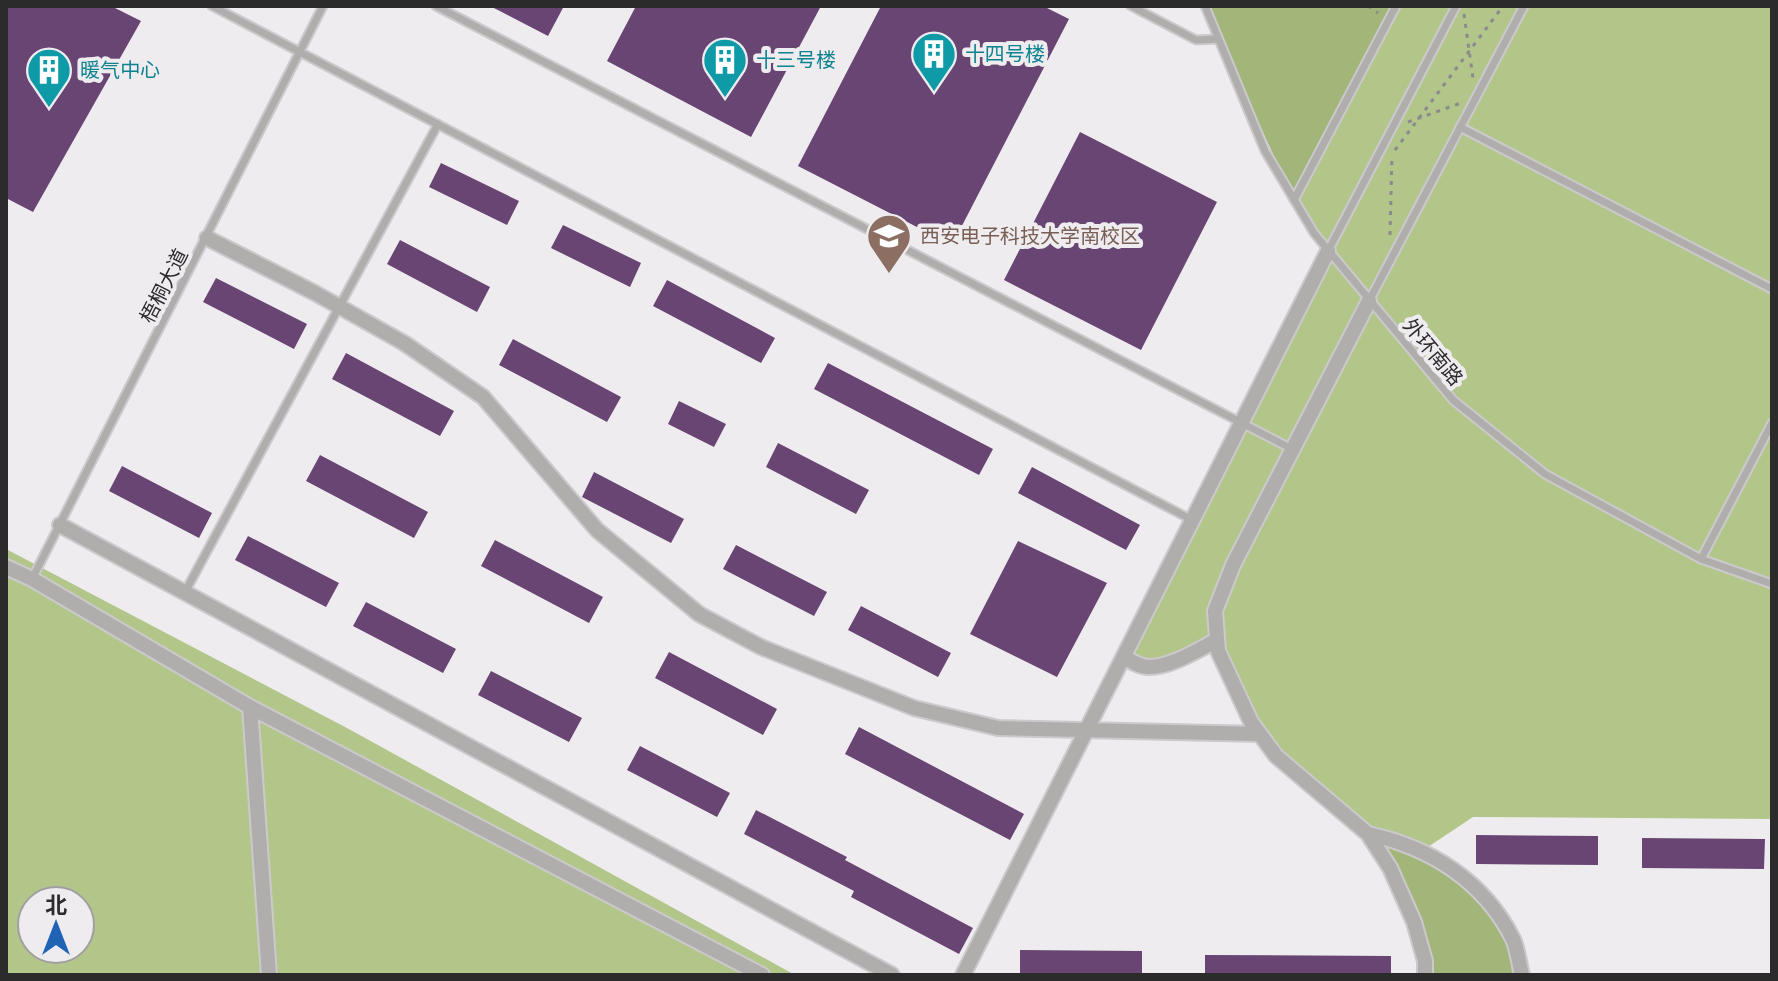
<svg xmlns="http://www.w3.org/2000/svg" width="1778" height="981" viewBox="0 0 1778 981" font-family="'Public Sans','Noto Sans SC',sans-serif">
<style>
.green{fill:#b2c68a;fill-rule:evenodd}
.forest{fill:#a2b679}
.building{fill:#684573}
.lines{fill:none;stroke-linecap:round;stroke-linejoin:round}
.service-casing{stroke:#ccc9cd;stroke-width:11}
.minor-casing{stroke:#ccc9cd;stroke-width:18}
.path{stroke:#8c8a8d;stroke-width:3;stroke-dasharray:4 6;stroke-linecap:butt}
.service{stroke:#afaeac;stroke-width:7}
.minor{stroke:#afaeac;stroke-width:14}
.labels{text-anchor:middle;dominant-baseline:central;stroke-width:8;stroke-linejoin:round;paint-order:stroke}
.culture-label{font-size:20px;fill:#0d838f;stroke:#efecf0;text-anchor:start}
.education-label{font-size:20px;fill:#785e54;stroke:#efecf0;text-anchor:start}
.street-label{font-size:20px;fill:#2c2b2c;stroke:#efecf0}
</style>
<rect width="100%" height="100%" fill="#efecf0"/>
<!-- green -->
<path class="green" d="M1396,6H1772V819L1473,817L1422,851L1368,834L1276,756L1217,640L1165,663L1124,657L1328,251L1294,200Z
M6,549L347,728L795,975H6ZM32,901H80V949H32Z"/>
<!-- forest -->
<path class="forest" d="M1205,6H1396L1294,200Z
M1368,835L1462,875L1513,941L1520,975H1422L1414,922Z"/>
<!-- building -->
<path class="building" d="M6,6H111L141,21L33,212L6,198Z
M490,6H564L548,36Z
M636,6H821L751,137L607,61Z
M881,6H1043L1069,19L952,245L798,166Z
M1080,132L1217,202L1141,350L1004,280Z
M441,163L519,201L507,225L429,187Z
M563,225L641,263L630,287L551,248Z
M400,240L490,287L477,312L387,264Z
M216,278L307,324L294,349L203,302Z
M667,280L775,338L761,363L653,306Z
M513,339L621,397L607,422L499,365Z
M346,353L454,411L440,436L332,379Z
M828,363L993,449L979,475L814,389Z
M679,401L726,424L714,447L668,424Z
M778,443L869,490L856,514L766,467Z
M320,455L428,512L414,538L306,481Z
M122,466L212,513L199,538L109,491Z
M1032,467L1140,525L1126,550L1018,493Z
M594,472L684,519L671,543L582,497Z
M248,536L339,583L326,607L235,560Z
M495,540L603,597L589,623L481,566Z
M1018,541L1107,583L1057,677L970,634Z
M736,545L827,592L814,616L723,569Z
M366,602L456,649L443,673L353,626Z
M861,606L951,653L938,677L848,630Z
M669,652L777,709L763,735L655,678Z
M491,671L582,718L569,742L478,695Z
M859,727L1024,814L1010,840L845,754Z
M640,746L730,793L717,817L627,770Z
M756,810L847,857L845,860L973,928L959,954L851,897L854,891L744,834Z
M1476,835L1598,836V865L1476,864Z
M1642,838L1765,839L1764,869L1642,868Z
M1020,950L1142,951V975H1020Z
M1205,955L1391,956V975H1205Z"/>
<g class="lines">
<!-- service casing -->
<g class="service-casing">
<path id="service" d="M212,6L1192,520
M436,6L1292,449
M1131,6L1196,40L1218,39
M1205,6L1265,151L1314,233L1453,400L1545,474L1701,559L1772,584
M1460,127L1772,289
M1294,200L1396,6
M1328,251L1456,6
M1369,301L1524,6
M1701,559L1772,423
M32,579L323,6
M185,592L438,124"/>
</g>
<!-- minor casing -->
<g class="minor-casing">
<path id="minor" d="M207,238L315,293L404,343L483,397L597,530L699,614L761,647L914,708L998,728L1260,734
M1369,301L1233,565L1215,611L1218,651L1251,722L1276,756L1368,834L1390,868L1414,922L1425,961V975
M60,525L892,975
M6,567L32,579L250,707L762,975
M1124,657C1132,662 1140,667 1149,667C1171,667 1198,650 1217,640
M250,707L269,975
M1368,834C1430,847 1484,881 1513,939C1518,950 1519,964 1522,975
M963,975L1328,251"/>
</g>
<!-- path -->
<path class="path" d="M1368,6L1378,13
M1464,14L1473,78
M1408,122L1461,103
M1395,150L1503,6
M1390,235L1392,155"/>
<!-- service -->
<use href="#service" class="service"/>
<!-- minor -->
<use href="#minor" class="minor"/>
</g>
<!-- icons -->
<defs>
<g id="building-pin" transform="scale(2.3)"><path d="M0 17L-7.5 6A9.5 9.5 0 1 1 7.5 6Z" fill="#0f9aa8" stroke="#efecf0"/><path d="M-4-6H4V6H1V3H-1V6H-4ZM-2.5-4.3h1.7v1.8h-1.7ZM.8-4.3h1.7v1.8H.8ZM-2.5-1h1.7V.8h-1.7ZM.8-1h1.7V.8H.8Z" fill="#fff"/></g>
<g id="university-pin" transform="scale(2.3)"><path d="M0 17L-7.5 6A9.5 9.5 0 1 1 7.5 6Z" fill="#8d6e63" stroke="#efecf0"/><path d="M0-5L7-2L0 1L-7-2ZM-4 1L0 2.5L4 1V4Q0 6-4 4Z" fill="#fff"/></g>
</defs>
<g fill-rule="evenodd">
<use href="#building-pin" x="934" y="54"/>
<use href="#building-pin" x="725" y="60"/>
<use href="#building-pin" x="49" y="70"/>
<use href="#university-pin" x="889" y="236"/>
</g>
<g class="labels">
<!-- culture labels -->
<g class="culture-label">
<text x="965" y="54">十四号楼</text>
<text x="756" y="60">十三号楼</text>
<text x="80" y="70">暖气中心</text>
</g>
<!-- education labels -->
<g class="education-label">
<text x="920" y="236">西安电子科技大学南校区</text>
</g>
<!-- street labels -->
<g class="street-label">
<text transform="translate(164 286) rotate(-63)">梧桐大道</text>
<text transform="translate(1433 352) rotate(50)">外环南路</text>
</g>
</g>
<!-- border -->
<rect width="1778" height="981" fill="none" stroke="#2c2b2c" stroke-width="16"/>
<!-- north arrow -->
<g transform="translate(56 925)"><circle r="38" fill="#efecf0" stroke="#a19fa2" stroke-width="2"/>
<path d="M0-6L14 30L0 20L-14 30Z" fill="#2063b4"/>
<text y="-12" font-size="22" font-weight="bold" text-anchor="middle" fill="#2c2b2c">北</text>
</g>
</svg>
